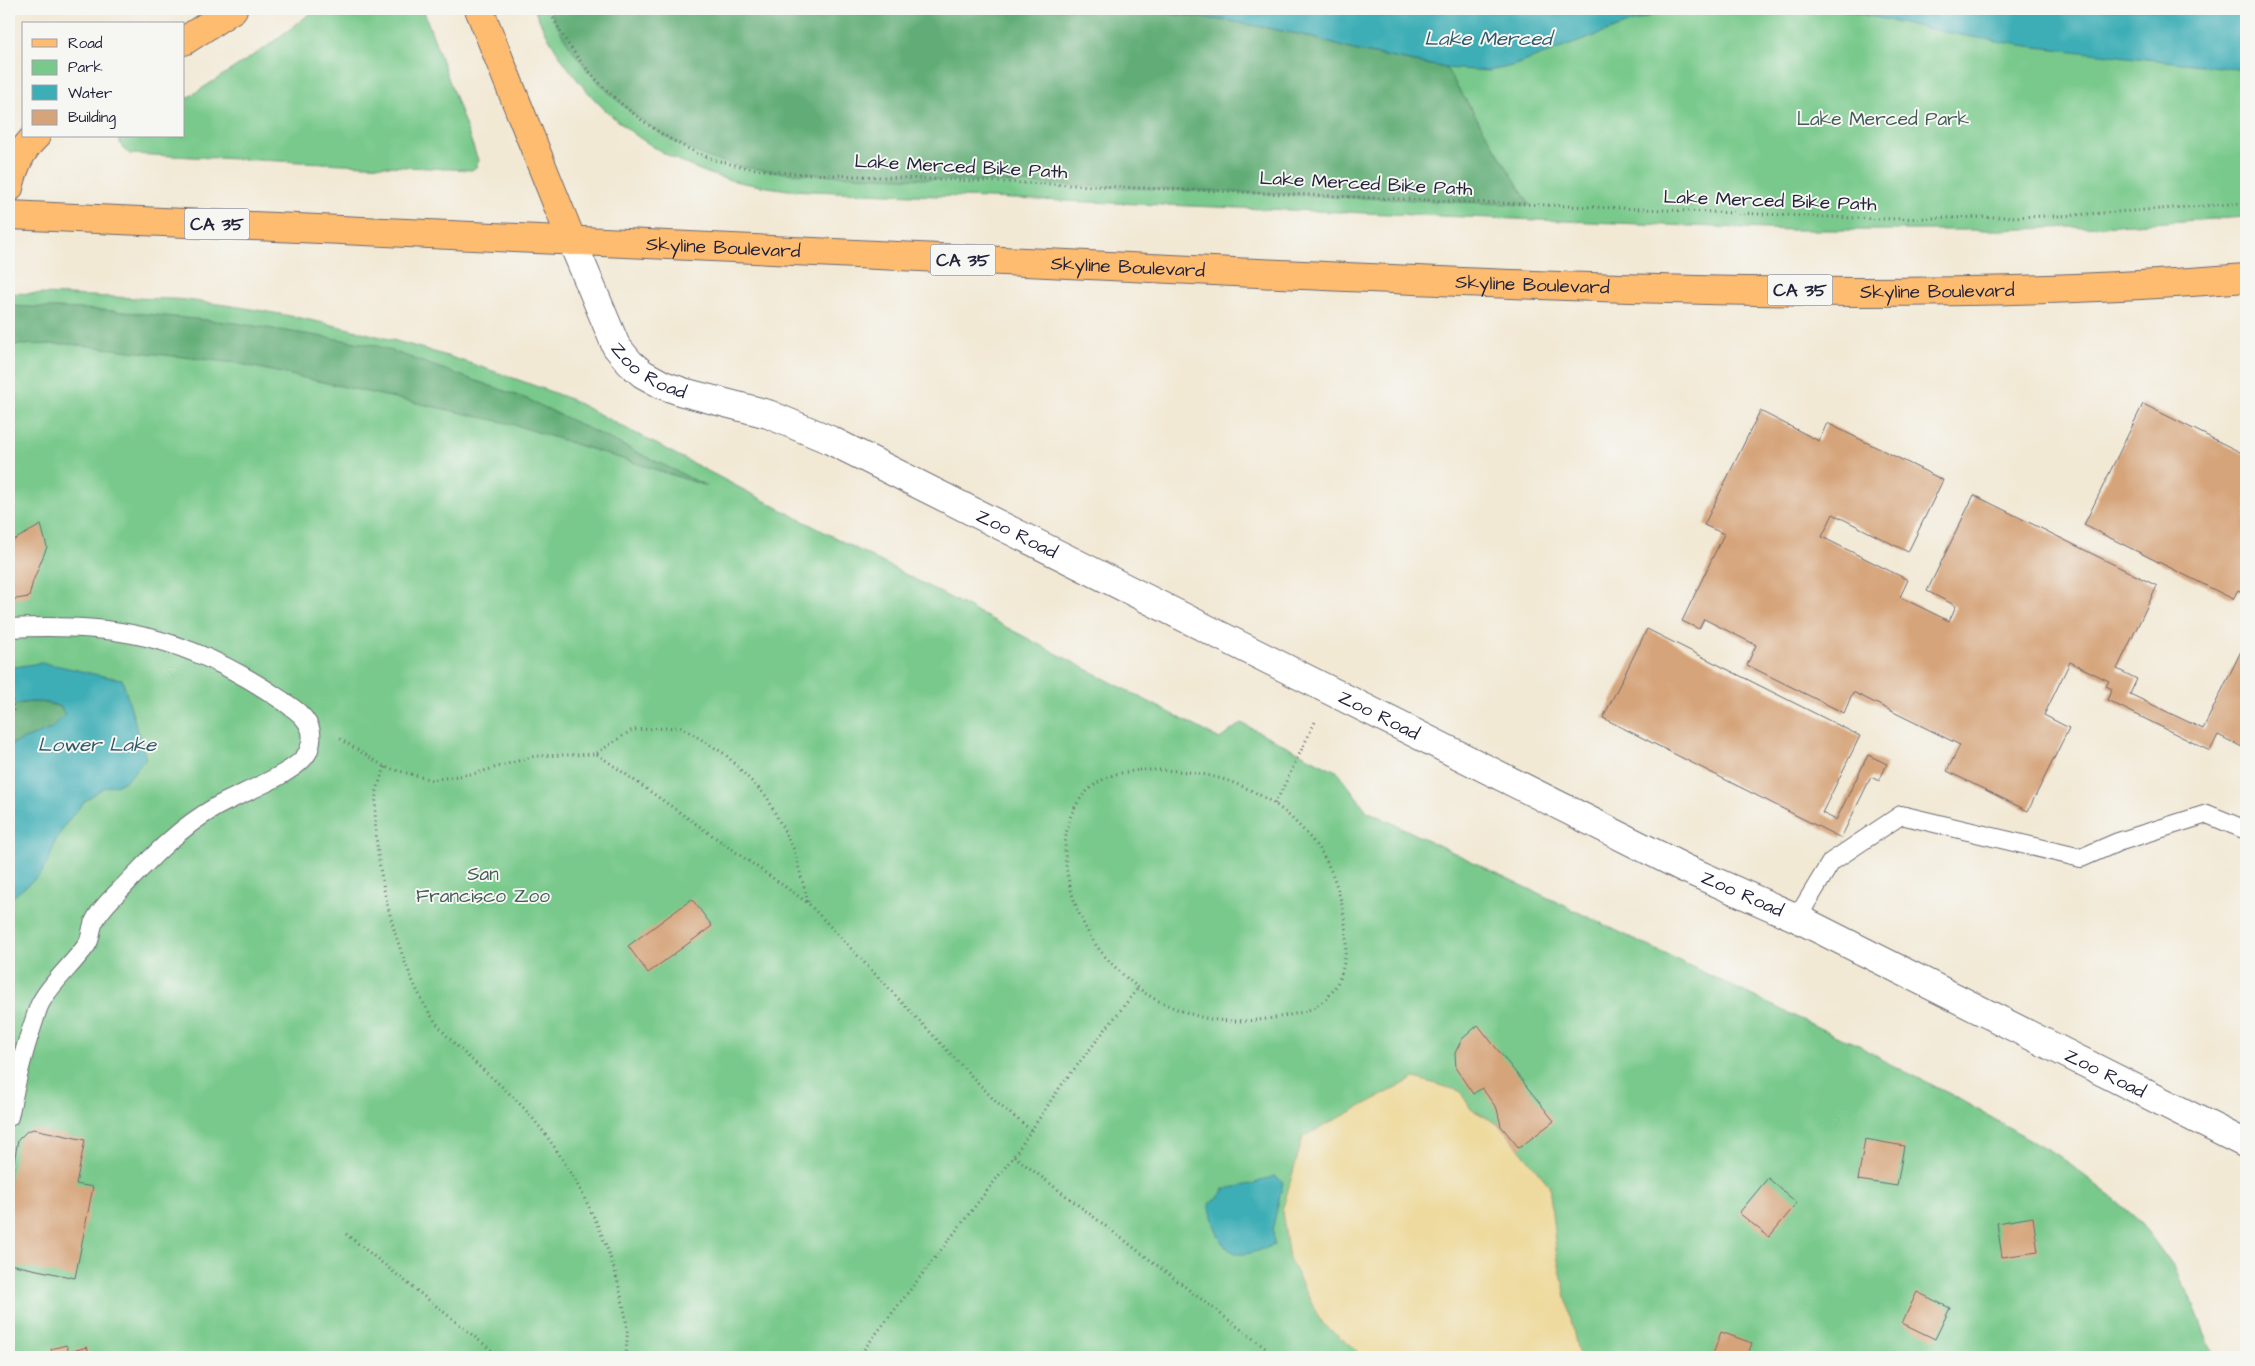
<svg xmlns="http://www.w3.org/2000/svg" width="2255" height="1366" viewBox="0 0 2255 1366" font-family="'Architects Daughter',sans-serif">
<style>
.green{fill:#78c98b;stroke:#4d7663}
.forest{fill:#62ad77;stroke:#426859}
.sand{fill:#eeda9e;stroke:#887e6c}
.water{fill:#3daeb6;stroke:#306878}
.building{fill:#d6a47a}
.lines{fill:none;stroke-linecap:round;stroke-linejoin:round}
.service-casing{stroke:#6b6871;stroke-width:20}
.minor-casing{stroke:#6b6871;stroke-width:30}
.primary-casing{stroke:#6b6871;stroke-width:30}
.path{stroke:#6b6871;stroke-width:3;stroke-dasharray:1 4;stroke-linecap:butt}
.service{stroke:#fff;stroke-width:18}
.minor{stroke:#fff;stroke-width:28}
.primary{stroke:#febc70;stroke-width:28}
.labels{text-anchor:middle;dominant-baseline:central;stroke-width:4;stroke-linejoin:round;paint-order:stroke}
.shield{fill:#f6f6f2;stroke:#626272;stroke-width:1}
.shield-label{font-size:18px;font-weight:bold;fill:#22223b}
.park-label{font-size:19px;fill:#405c57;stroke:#f6f6f2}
.street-label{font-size:19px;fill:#22223b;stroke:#f6f6f2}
.water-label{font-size:20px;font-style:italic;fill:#2d5a6c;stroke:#f6f6f2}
</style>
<rect width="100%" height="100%" fill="#f6f6f2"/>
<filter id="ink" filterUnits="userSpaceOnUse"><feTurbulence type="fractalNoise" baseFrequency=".02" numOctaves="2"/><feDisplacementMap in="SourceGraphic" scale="10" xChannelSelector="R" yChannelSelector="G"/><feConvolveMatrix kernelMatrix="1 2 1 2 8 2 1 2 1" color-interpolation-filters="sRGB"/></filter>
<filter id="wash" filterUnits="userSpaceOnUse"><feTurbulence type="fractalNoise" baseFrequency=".0096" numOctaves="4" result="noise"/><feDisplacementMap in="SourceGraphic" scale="20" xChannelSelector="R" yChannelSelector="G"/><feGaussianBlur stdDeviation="1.12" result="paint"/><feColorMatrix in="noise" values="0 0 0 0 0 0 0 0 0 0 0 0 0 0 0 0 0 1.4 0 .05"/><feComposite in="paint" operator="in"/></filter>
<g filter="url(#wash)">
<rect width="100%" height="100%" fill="#f2e9d5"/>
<!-- green -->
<path class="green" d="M316,9H423L478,160L477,166L472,170L130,154L123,149L119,140L122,136H184V100L265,48Z
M534,9H2246V217L2101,226L1998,230H1791L788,190C762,186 735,183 710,174C629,145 569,86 534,9Z
M9,293C50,294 92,296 134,298C154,299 174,298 194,301C324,316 448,352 570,399L1220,739L1241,723L1338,772L1367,811L1836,1036L1859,1045L1884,1061L1950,1094L2059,1156L2117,1201L2141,1223L2172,1265L2190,1295L2214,1357H9Z"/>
<!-- forest -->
<path class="forest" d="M549,9H1150L1171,14L1232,21L1303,35L1354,50L1446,68L1530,205L786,173C754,169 722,165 693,151C633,123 576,70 549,9Z
M9,306L105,310L235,323L375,345L527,399L707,486L512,424L236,363L68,344L9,345Z
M29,702H42L61,707L65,715L51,729L9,745V706Z"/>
<!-- sand -->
<path class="sand" d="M1415,1078L1460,1091L1471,1109L1501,1126L1549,1185L1556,1251L1579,1357H1365L1321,1322L1289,1258L1282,1211L1303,1137Z"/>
<!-- water -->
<path class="water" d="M1150,9H1669L1512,66L1489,71L1446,68L1354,50L1303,35L1232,21L1171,14Z
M1837,9H2246V70L2027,46L1949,33Z
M40,663C68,666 94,676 122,679L146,758L130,777L122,783L103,788L85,801L67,822L56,840L49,860L41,874L9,900V745L51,729L65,715L61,707C44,700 27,701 9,706V668Z
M1275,1176L1283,1182L1273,1226L1274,1245C1265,1248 1250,1255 1240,1254C1217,1250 1214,1222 1209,1204L1222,1194L1224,1189L1252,1184Z"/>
<g id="blocks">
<!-- building -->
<path class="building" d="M2143,404L2246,455V594L2238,590L2233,599L2084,525Z
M1760,411L1819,441L1827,423L1943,480L1908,552L1833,514L1822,537L1908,580L1900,597L1949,621L1956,606L1927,591L1974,495L2157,586L2117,669L2137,679L2130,694L2203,729L2246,641V749L2218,735L2210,751L2107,700L2112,689L2106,686L2109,681L2070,662L2044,715L2069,728L2028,811L1947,771L1960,745L1853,692L1844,713L1747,665L1756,645L1704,619L1699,629L1682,621L1724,534L1704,525Z
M41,525L47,547L33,581L29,597L9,600V545L12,541Z
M1647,629L1860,736L1822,813L1836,820L1868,755L1887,764L1879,781L1871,777L1841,838L1603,718Z
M692,899L712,926L648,973L628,946Z
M1478,1025L1554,1121L1519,1148L1501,1126L1497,1109L1482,1088L1473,1094L1456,1069L1455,1053L1462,1039Z
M34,1129L85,1140L76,1184L93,1187L75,1278L9,1264V1189L18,1140L27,1131Z
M1865,1139L1904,1146L1897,1186L1858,1180Z
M1768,1178L1797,1203L1769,1237L1739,1213Z
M2033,1217L2038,1252L2002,1257L1997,1223Z
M1917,1292L1950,1308L1935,1339L1902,1323Z
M1721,1332L1752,1343L1747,1357H1712Z
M66,1345L69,1352L87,1347L90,1357H54L51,1349Z"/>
</g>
</g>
<g filter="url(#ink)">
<use href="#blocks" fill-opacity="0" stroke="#6b6871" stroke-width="1"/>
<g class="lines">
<!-- service casing -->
<g class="service-casing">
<path id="service" d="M9,628C50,626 91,626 132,634C186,644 238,670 283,701C292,708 302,713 308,724C313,732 312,743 308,752C297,774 237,794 214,808C179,828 152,857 124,886C114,896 100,909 94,922C90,930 92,939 86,946C72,965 52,982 41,1002C37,1009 35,1019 32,1027C22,1056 15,1087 9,1117
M1797,918L1831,862L1901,815L2081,858L2118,842L2207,814L2246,830"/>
</g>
<!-- minor casing -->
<g class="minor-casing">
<g id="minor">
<path id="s1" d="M572,241L616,346L630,363L643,374L663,385L683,392L768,414L830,440L1684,868L1797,918L2246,1144"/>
</g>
</g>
<!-- primary casing -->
<g class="primary-casing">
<g id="primary">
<path d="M479,9L572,241"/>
<path d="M184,41L233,9"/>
<path d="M9,188C14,167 20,151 36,136"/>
<path id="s2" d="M9,215C417,232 826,253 1234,272C1571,287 1909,305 2246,278"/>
</g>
</g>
<!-- path -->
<path class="path" d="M549,9C575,69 634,123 693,151C722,165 754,169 786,173L1879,219L2059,216L2246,203
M9,660L13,713
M340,739L385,767L432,780L477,773L535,756L597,754L808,903L997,1103L1031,1130
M597,753L632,730L681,727L725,754L767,797L794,850L808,902
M385,767C382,776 377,786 376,796C370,860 400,980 441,1029C463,1055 491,1075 515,1099C559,1142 601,1220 617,1279C623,1304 632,1332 624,1357
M1139,770C1190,769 1230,775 1273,803C1291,815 1309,835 1321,852C1349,896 1367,997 1299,1013C1268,1020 1233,1025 1201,1017C1180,1011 1153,1001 1136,986C1118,971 1099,953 1088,932C1062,885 1047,807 1106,778C1115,773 1129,772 1139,770Z
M1275,804L1315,722
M1014,1156L1277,1357
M346,1234L500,1357
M858,1357L1014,1156L1060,1087L1138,988"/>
<!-- service -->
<use href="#service" class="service"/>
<!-- minor -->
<use href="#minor" class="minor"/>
<!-- primary -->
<use href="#primary" class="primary"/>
</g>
</g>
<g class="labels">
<!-- shield labels -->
<g class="shield">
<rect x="184.5" y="208.5" width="65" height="31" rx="4"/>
<rect x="930.5" y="244.5" width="65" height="31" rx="4"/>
<rect x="1767.5" y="274.5" width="65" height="31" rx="4"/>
</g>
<g class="shield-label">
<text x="217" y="224">CA 35</text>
<text x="963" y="260">CA 35</text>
<text x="1800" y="290">CA 35</text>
</g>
<!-- park labels -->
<g class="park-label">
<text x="1883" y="119">Lake Merced Park</text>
<text x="483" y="874">San<tspan x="483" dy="22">Francisco Zoo</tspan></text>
</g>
<!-- street labels -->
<g class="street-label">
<text transform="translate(961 167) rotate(3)">Lake Merced Bike Path</text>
<text transform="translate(1366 184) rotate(3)">Lake Merced Bike Path</text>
<text transform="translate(1770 201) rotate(2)">Lake Merced Bike Path</text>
<text stroke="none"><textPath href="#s2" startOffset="715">Skyline Boulevard</textPath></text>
<text stroke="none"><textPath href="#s2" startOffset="1120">Skyline Boulevard</textPath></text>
<text stroke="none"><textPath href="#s2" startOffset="1525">Skyline Boulevard</textPath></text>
<text stroke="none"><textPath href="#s2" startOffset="1930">Skyline Boulevard</textPath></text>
<text stroke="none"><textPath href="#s1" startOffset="156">Zoo Road</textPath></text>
<text stroke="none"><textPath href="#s1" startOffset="561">Zoo Road</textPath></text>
<text stroke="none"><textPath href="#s1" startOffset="966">Zoo Road</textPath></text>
<text stroke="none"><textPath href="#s1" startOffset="1371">Zoo Road</textPath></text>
<text stroke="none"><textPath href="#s1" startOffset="1776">Zoo Road</textPath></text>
</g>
<!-- water labels -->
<g class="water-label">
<text x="1488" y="39">Lake Merced</text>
<text x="97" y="745">Lower Lake</text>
</g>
</g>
<!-- margin -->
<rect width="2255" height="1366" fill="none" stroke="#f6f6f2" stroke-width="30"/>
<!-- legend -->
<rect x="22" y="22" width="162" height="115" fill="#f6f6f2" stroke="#a1a1a9"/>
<rect x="32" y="39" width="25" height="8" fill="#febc70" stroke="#a1a1a9"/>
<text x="68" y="48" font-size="15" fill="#22223b">Road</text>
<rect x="32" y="60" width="25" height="15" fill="#78c98b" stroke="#a1a1a9"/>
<text x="68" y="72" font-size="15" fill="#22223b">Park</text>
<rect x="32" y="85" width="25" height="15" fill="#3daeb6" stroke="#a1a1a9"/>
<text x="68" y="98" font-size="15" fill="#22223b">Water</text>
<rect x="32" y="110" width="25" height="15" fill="#d6a47a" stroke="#a1a1a9"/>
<text x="68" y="122" font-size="15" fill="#22223b">Building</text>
</svg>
